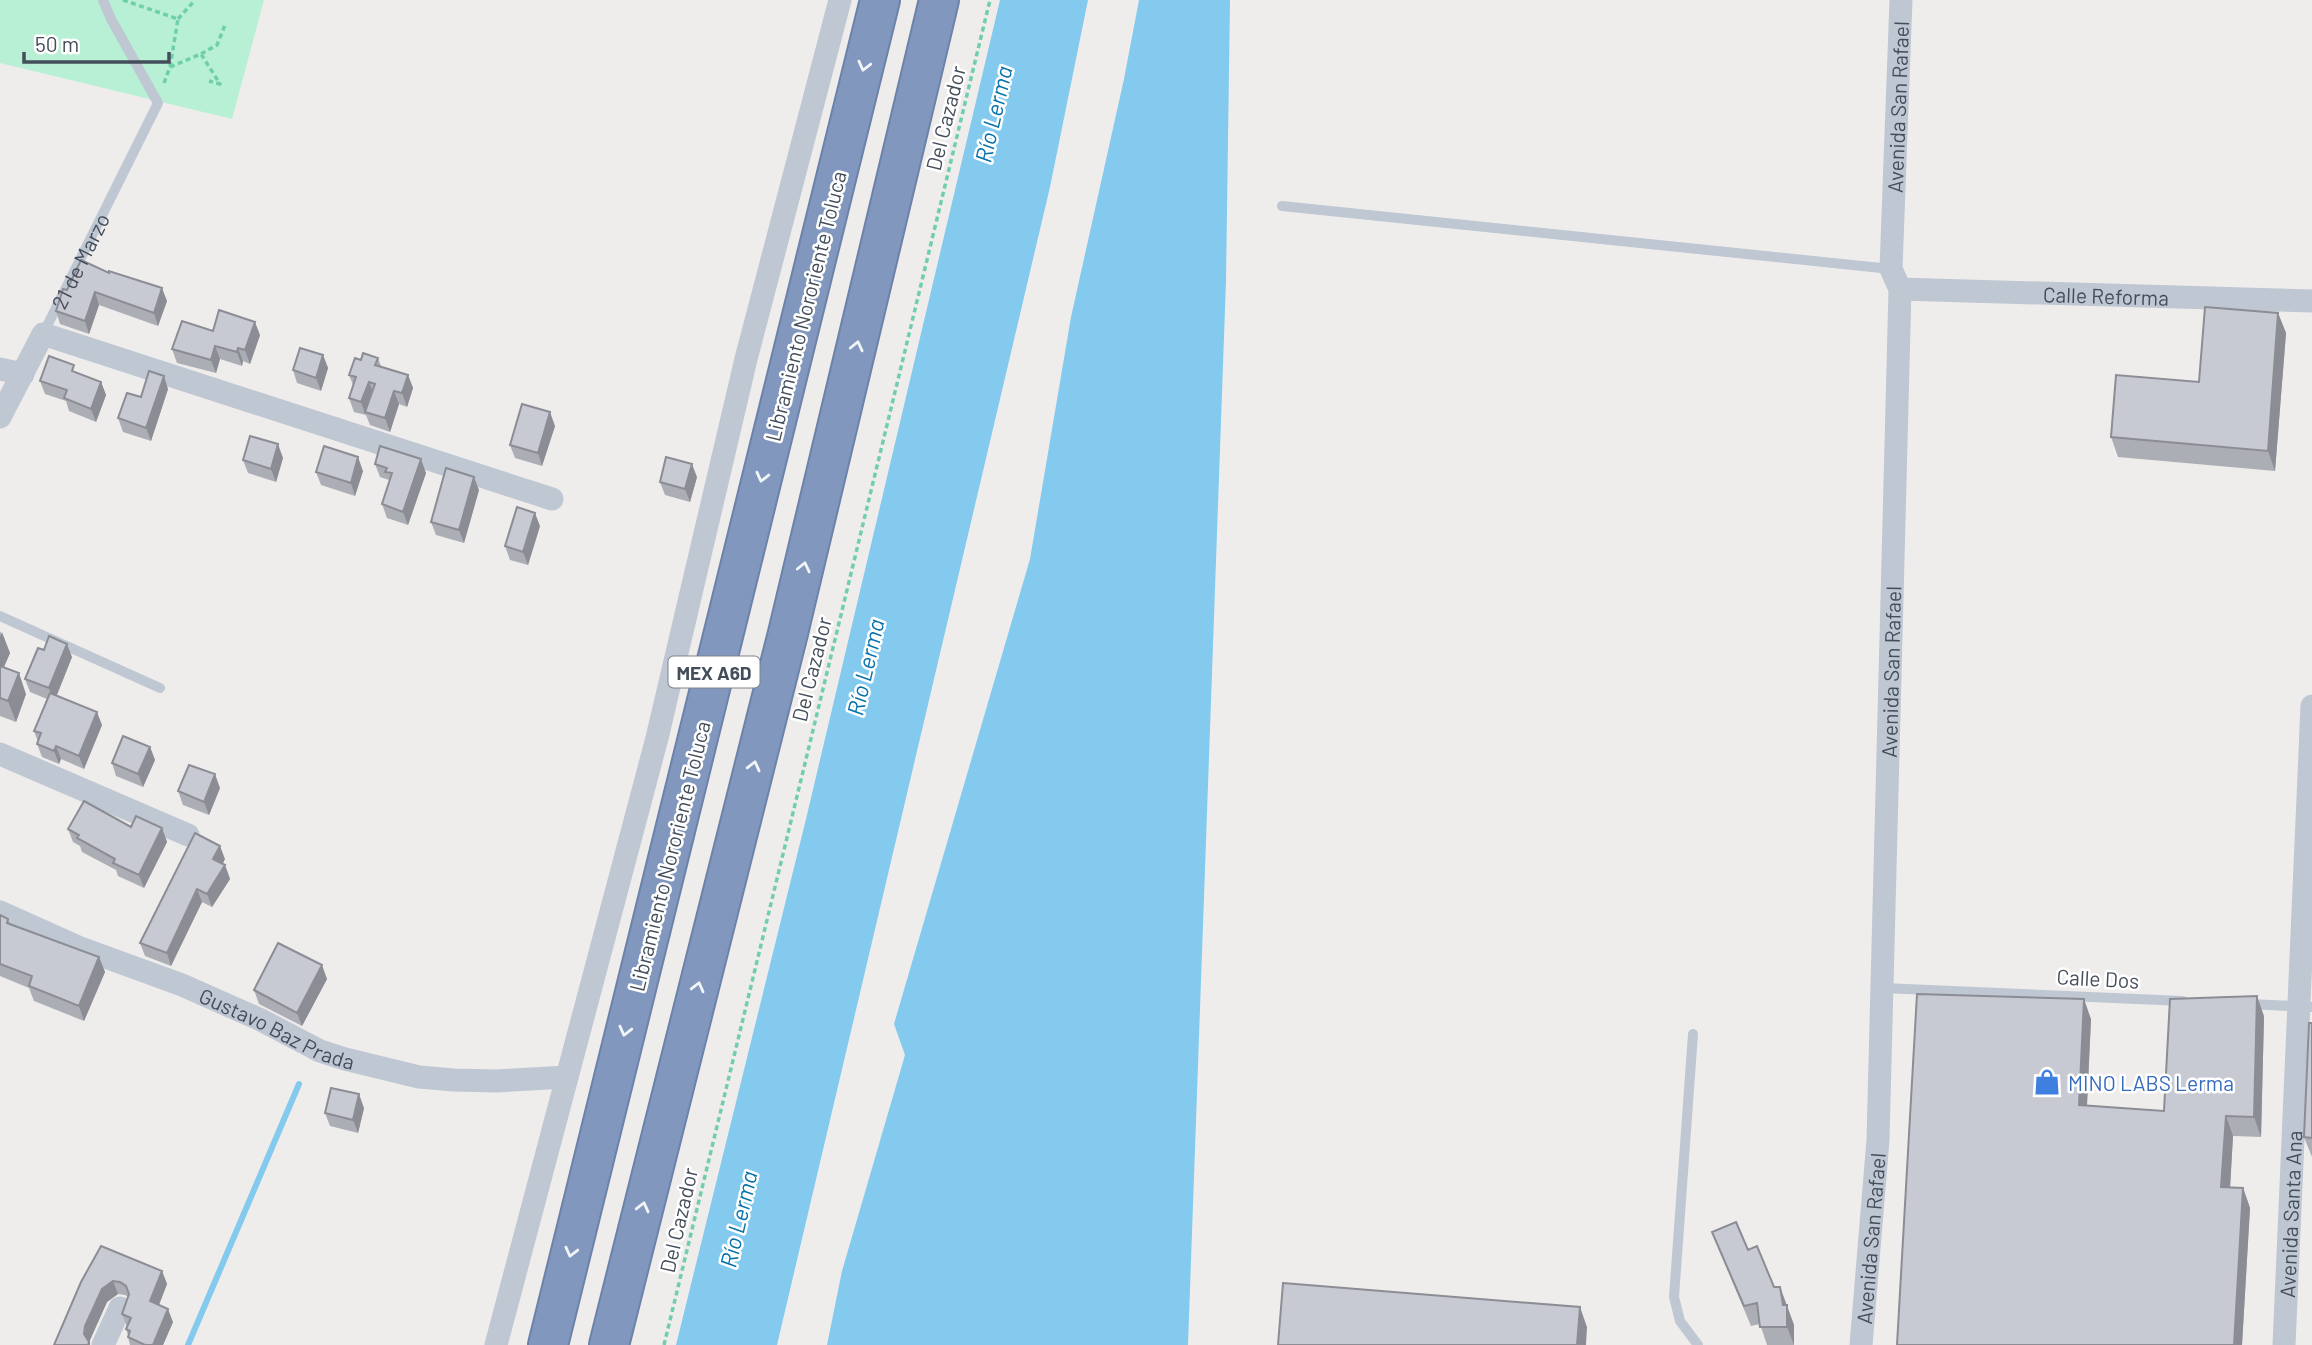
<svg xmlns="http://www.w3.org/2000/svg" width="2312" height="1345" viewBox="0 0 2312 1345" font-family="Barlow,sans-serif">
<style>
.green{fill:#b8f0d5}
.water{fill:#83caee}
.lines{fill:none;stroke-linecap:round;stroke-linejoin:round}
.stream{stroke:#83caee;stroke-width:6}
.motorway-casing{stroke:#6d82a9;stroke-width:42}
.path{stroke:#6fceac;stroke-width:3.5;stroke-dasharray:5 3.5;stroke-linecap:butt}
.service{stroke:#bfc7d3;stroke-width:10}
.minor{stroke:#bfc7d3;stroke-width:23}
.motorway{stroke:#8297be;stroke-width:38}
.wall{fill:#acaeb5}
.shaded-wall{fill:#8c8d94}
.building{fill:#c8cad3;stroke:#8c8d94;stroke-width:2}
.oneway{stroke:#f2f5f8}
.labels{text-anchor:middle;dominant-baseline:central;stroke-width:5;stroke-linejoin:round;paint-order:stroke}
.shield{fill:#fff;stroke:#7c828c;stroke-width:2}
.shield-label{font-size:19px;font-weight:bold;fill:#444d5a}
.street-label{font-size:21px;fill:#444d5a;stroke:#fff}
.shop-label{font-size:21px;fill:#366cbe;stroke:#fff;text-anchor:start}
.water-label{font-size:23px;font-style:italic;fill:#0773aa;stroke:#fff}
</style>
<rect width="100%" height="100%" fill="#efedec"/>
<!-- green -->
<path class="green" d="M0,0H264L232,119L0,63Z"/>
<!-- water -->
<path class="water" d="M1000,0H1088L1050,187L777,1345H676L806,819Z
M1139,0H1230L1226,281L1188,1345H827L842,1271L905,1055L894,1024L1030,559L1071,317L1124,79Z"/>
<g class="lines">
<!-- stream -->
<path class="stream" d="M188,1345L299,1084"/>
<!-- motorway casing -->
<g class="motorway-casing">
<path id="motorway" d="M548,1345L880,0
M609,1345L788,633L939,0"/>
</g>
<!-- path -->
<path class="path" d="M123,0L178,19L170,67L164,83
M178,19L195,0
M201,54L217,45L225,25
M170,67L201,54L220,84L209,81
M664,1345L990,0"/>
<!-- service -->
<g class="service">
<path d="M1282,206L1891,269"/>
<path id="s1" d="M43,334L158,103L111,19L103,0"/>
<path d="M0,616L160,688"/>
<path d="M1883,988L2183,1001"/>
<path d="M2248,1004L2312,1007"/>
<path d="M1693,1034L1674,1297L1680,1321L1698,1345"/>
</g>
<!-- minor -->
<g class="minor">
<path id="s2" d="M1900,289L2312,301"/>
<path d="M0,369L23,374"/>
<path d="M0,417L43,334L552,499"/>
<path d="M0,754L188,835"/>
<path id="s3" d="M0,912L78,947L182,985L261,1020L320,1051L345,1059L419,1077L454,1080L496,1081L567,1077"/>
<path d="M103,1345L120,1308"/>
<path d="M496,1345L657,738L746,359L840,0"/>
<path id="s4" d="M1861,1345L1878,1140L1900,289L1891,269L1901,0"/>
<path id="s5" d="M2284,1345L2312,706"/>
</g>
<!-- motorway -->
<use href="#motorway" class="motorway"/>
</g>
<!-- wall -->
<path class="wall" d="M81,260L167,301L158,326L99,305L89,334L60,324L56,311Z
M2278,313L2286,333L2275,471L2118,457L2111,437L2199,382Z
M213,331L260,335L250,364L243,361L242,366L220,359L216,373L177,363L172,349Z
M323,355L328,368L321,391L297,383L293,370Z
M378,358L381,366L408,375L413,388L407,407L399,404L390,432L370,425L366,415L354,412L349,398L353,385L349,375L361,360Z
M77,373L101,382L106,395L96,422L69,411L66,401L45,394L40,381Z
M168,389L151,441L123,432L118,418L141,397Z
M555,426L542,466L515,458L510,445Z
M283,458L276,482L248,473L243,460Z
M375,464L426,473L408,525L387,518L382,504L389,482V480L380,477Z
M363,471L355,496L321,485L316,472Z
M697,477L690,502L665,495L660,482Z
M479,490L464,543L436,535L431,522Z
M540,526L528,565L510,560L505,546Z
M0,631L10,653L4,667L26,694L16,722L0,716Z
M44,650L72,657L57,695L102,725L84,769L61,759L59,764L42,757L37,744L38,742L34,731L47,699L30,692L25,679Z
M150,747L155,760L143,787L116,776L112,763Z
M220,788L209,815L183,805L178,791Z
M131,827L162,828L167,842L144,888L118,876L116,870L82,852L80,846L73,842L68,829Z
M225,859L222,864L225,865L230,879L212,907L202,902L171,966L145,956L140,943Z
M0,915L8,919L10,924L99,957L105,972L84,1021L34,1001L29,988L0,976Z
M327,979L302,1026L259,1004L254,990Z
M2264,1016L2261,1137L2233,1136L2230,1187L2243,1188L2250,1208L2242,1345H1897L2091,1019L2087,1106L2164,1111Z
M2312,1023V1157L2304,1137Z
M364,1108L358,1133L330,1126L325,1113Z
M1712,1232L1748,1250L1774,1287H1780L1794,1325V1345H1767L1760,1324L1751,1326L1720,1252Z
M162,1271L167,1284L159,1305L173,1322L163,1345H130L128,1337V1335L126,1329L127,1327L122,1314L128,1297L125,1295L118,1294L107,1302L90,1340V1345H54L81,1282Z"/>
<!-- shaded-wall -->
<path class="shaded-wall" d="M162,288L167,301L158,326L154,313Z
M95,292L99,305L89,334L85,321Z
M2278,313L2286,333L2275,471L2268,451Z
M255,322L260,335L250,364L245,350Z
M215,346L220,359L216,373L211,360Z
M238,348L243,361L242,366L237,352Z
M323,355L328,368L321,391L316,378Z
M408,375L413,388L407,407L402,393Z
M164,376L168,389L151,441L146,428Z
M101,382L106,395L96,422L91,409Z
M369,382L374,395L365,412L366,416L361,402Z
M394,391L399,404L390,432L385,418Z
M550,412L555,426L542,466L538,453Z
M278,444L283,458L276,482L271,469Z
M358,457L363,471L355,496L351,483Z
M421,459L426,473L408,525L403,512Z
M692,464L697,477L690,502L685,489Z
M474,477L479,490L464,543L459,530Z
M535,513L540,526L528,565L523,552Z
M2,632L10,653L0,676V637Z
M67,644L72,657L54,702L49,688Z
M19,673L26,694L16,722L8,701Z
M97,712L102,725L84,769L79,756Z
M56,746L61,759L59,764L54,751Z
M150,747L155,760L143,787L138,774Z
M215,774L220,788L209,815L204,802Z
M162,828L167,842L144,888L139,875Z
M220,846L225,859L218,873L213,859Z
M225,865L230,879L212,907L207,894Z
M197,889L202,902L171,966L167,953Z
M99,957L105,972L84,1021L79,1006Z
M322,965L327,979L302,1026L297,1013Z
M2257,996L2264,1016L2261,1137L2254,1117Z
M2084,999L2091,1019L2086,1125L2079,1105Z
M359,1094L364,1108L358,1133L353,1120Z
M2226,1116L2233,1136L2229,1206L2221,1187Z
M2243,1188L2250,1208L2242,1345H2234Z
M162,1271L167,1284L155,1315L150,1301Z
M113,1281L118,1294L107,1302L90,1340V1345H88L84,1334L85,1326L102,1289Z
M1780,1287L1794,1325V1345L1787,1327Z
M1580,1307L1587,1327L1586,1345H1577Z
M168,1309L173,1322L163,1345H153Z"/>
<!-- building -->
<path class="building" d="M81,260L109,273V271L162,288L154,313L95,292L85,321L56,311L63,289L67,290Z
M2205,307L2278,313L2268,451L2111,437L2116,375L2199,382Z
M219,310L255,322L245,350L238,348L237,352L215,346L211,360L172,349L182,321L213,331Z
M300,348L323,355L316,378L293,370Z
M363,353L378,358L375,365L408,375L402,393L394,391L385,418L365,412L375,384L369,382L361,402L349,398L356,377L349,375L355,358L361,360Z
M49,356L74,365L72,371L101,382L91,409L64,398L67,390L40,381Z
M149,371L164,376L146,428L118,418L127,393L141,397Z
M522,404L550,412L538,453L510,445Z
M250,436L278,444L271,469L243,460Z
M324,446L358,457L351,483L316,472Z
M380,446L421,459L403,512L382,504L392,473L385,472L387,468L375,464Z
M666,457L692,464L685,489L660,482Z
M446,468L474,477L459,530L431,522Z
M517,507L535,513L523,552L505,546Z
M49,636L67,644L49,688L25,679L38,648L44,650Z
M0,666L19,673L8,701L0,698Z
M50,693L97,712L79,756L56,746L54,751L37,744L41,733L34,731Z
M123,736L150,747L138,774L112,763Z
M189,765L215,774L204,802L178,791Z
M84,801L131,827L136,816L162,828L139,875L113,863L115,859L77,838L79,835L68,829Z
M195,833L220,846L213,859L225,865L207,894L197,889L167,953L140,943Z
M0,915L8,919L7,923L99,957L79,1006L29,986L32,976L0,964Z
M278,943L322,965L297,1013L254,990Z
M1917,994L2084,999L2079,1105L2164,1111L2170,999L2257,996L2254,1117L2226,1116L2221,1187L2243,1188L2234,1345H1897Z
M2309,1023H2312V1138L2304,1137Z
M331,1088L359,1094L353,1120L325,1113Z
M1736,1222L1748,1250L1757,1246L1774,1287H1780L1783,1305H1787V1327H1760L1757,1303L1744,1306L1712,1232Z
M101,1246L162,1271L150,1301L168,1309L153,1345H145L128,1337L130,1331L126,1329L131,1318L122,1314L129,1294L126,1286L120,1282L113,1281L102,1289L85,1326L84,1334L89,1342L88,1345H54L81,1282Z
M1283,1283L1580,1307L1577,1345H1278Z"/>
<!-- one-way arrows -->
<defs><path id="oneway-chevron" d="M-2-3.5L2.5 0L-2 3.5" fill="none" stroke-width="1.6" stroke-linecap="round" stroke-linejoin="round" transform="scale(1.75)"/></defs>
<g class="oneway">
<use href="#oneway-chevron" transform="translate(864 66) rotate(104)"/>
<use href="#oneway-chevron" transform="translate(857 346) rotate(-77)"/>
<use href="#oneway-chevron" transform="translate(762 477) rotate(104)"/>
<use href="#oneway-chevron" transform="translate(804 567) rotate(-77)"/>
<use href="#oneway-chevron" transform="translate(754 766) rotate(-76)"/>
<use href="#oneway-chevron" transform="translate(698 987) rotate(-76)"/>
<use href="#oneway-chevron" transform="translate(625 1031) rotate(104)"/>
<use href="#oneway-chevron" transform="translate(643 1207) rotate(-76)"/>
<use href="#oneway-chevron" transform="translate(571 1252) rotate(104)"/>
</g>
<!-- icons -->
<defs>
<g id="shop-bare" transform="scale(2.1)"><path d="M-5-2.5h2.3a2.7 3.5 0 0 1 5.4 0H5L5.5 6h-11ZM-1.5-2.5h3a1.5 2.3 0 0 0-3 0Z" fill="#3f7fe0" stroke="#fff" stroke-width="2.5" paint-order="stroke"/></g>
</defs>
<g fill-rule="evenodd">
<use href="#shop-bare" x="2047" y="1082"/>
</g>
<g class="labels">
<!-- shield labels -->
<rect class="shield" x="668.5" y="656.5" width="91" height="31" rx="5"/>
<g class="shield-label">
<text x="714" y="672">MEX A6D</text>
</g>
<!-- street labels -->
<g class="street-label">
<text stroke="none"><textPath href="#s4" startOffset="1241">Avenida San Rafael</textPath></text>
<text transform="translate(945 118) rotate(-76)">Del Cazador</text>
<text stroke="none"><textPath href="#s1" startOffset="82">21 de Marzo</textPath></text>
<text stroke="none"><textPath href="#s2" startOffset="206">Calle Reforma</textPath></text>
<text transform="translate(805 306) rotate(-76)">Libramiento Nororiente Toluca</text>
<text transform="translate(811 669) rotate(-76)">Del Cazador</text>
<text stroke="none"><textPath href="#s4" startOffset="674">Avenida San Rafael</textPath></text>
<text transform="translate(669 856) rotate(-76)">Libramiento Nororiente Toluca</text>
<text transform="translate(2098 978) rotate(3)">Calle Dos</text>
<text stroke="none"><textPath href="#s3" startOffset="301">Gustavo Baz Prada</textPath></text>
<text stroke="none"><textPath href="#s5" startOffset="131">Avenida Santa Ana</textPath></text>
<text transform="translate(678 1220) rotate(-77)">Del Cazador</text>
<text stroke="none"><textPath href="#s4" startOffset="107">Avenida San Rafael</textPath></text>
</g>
<!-- shop labels -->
<g class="shop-label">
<text x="2068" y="1082">MINO LABS Lerma</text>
</g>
<!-- water labels -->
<g class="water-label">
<text transform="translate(993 114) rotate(-77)">Río Lerma</text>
<text transform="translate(865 667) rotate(-77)">Río Lerma</text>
<text transform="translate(738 1219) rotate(-77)">Río Lerma</text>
</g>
</g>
<!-- scale -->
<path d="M24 52v10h145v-10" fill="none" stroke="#444d5a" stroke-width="3.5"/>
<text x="35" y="52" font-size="21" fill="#444d5a" stroke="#ffffff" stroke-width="5" paint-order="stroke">50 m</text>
</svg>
